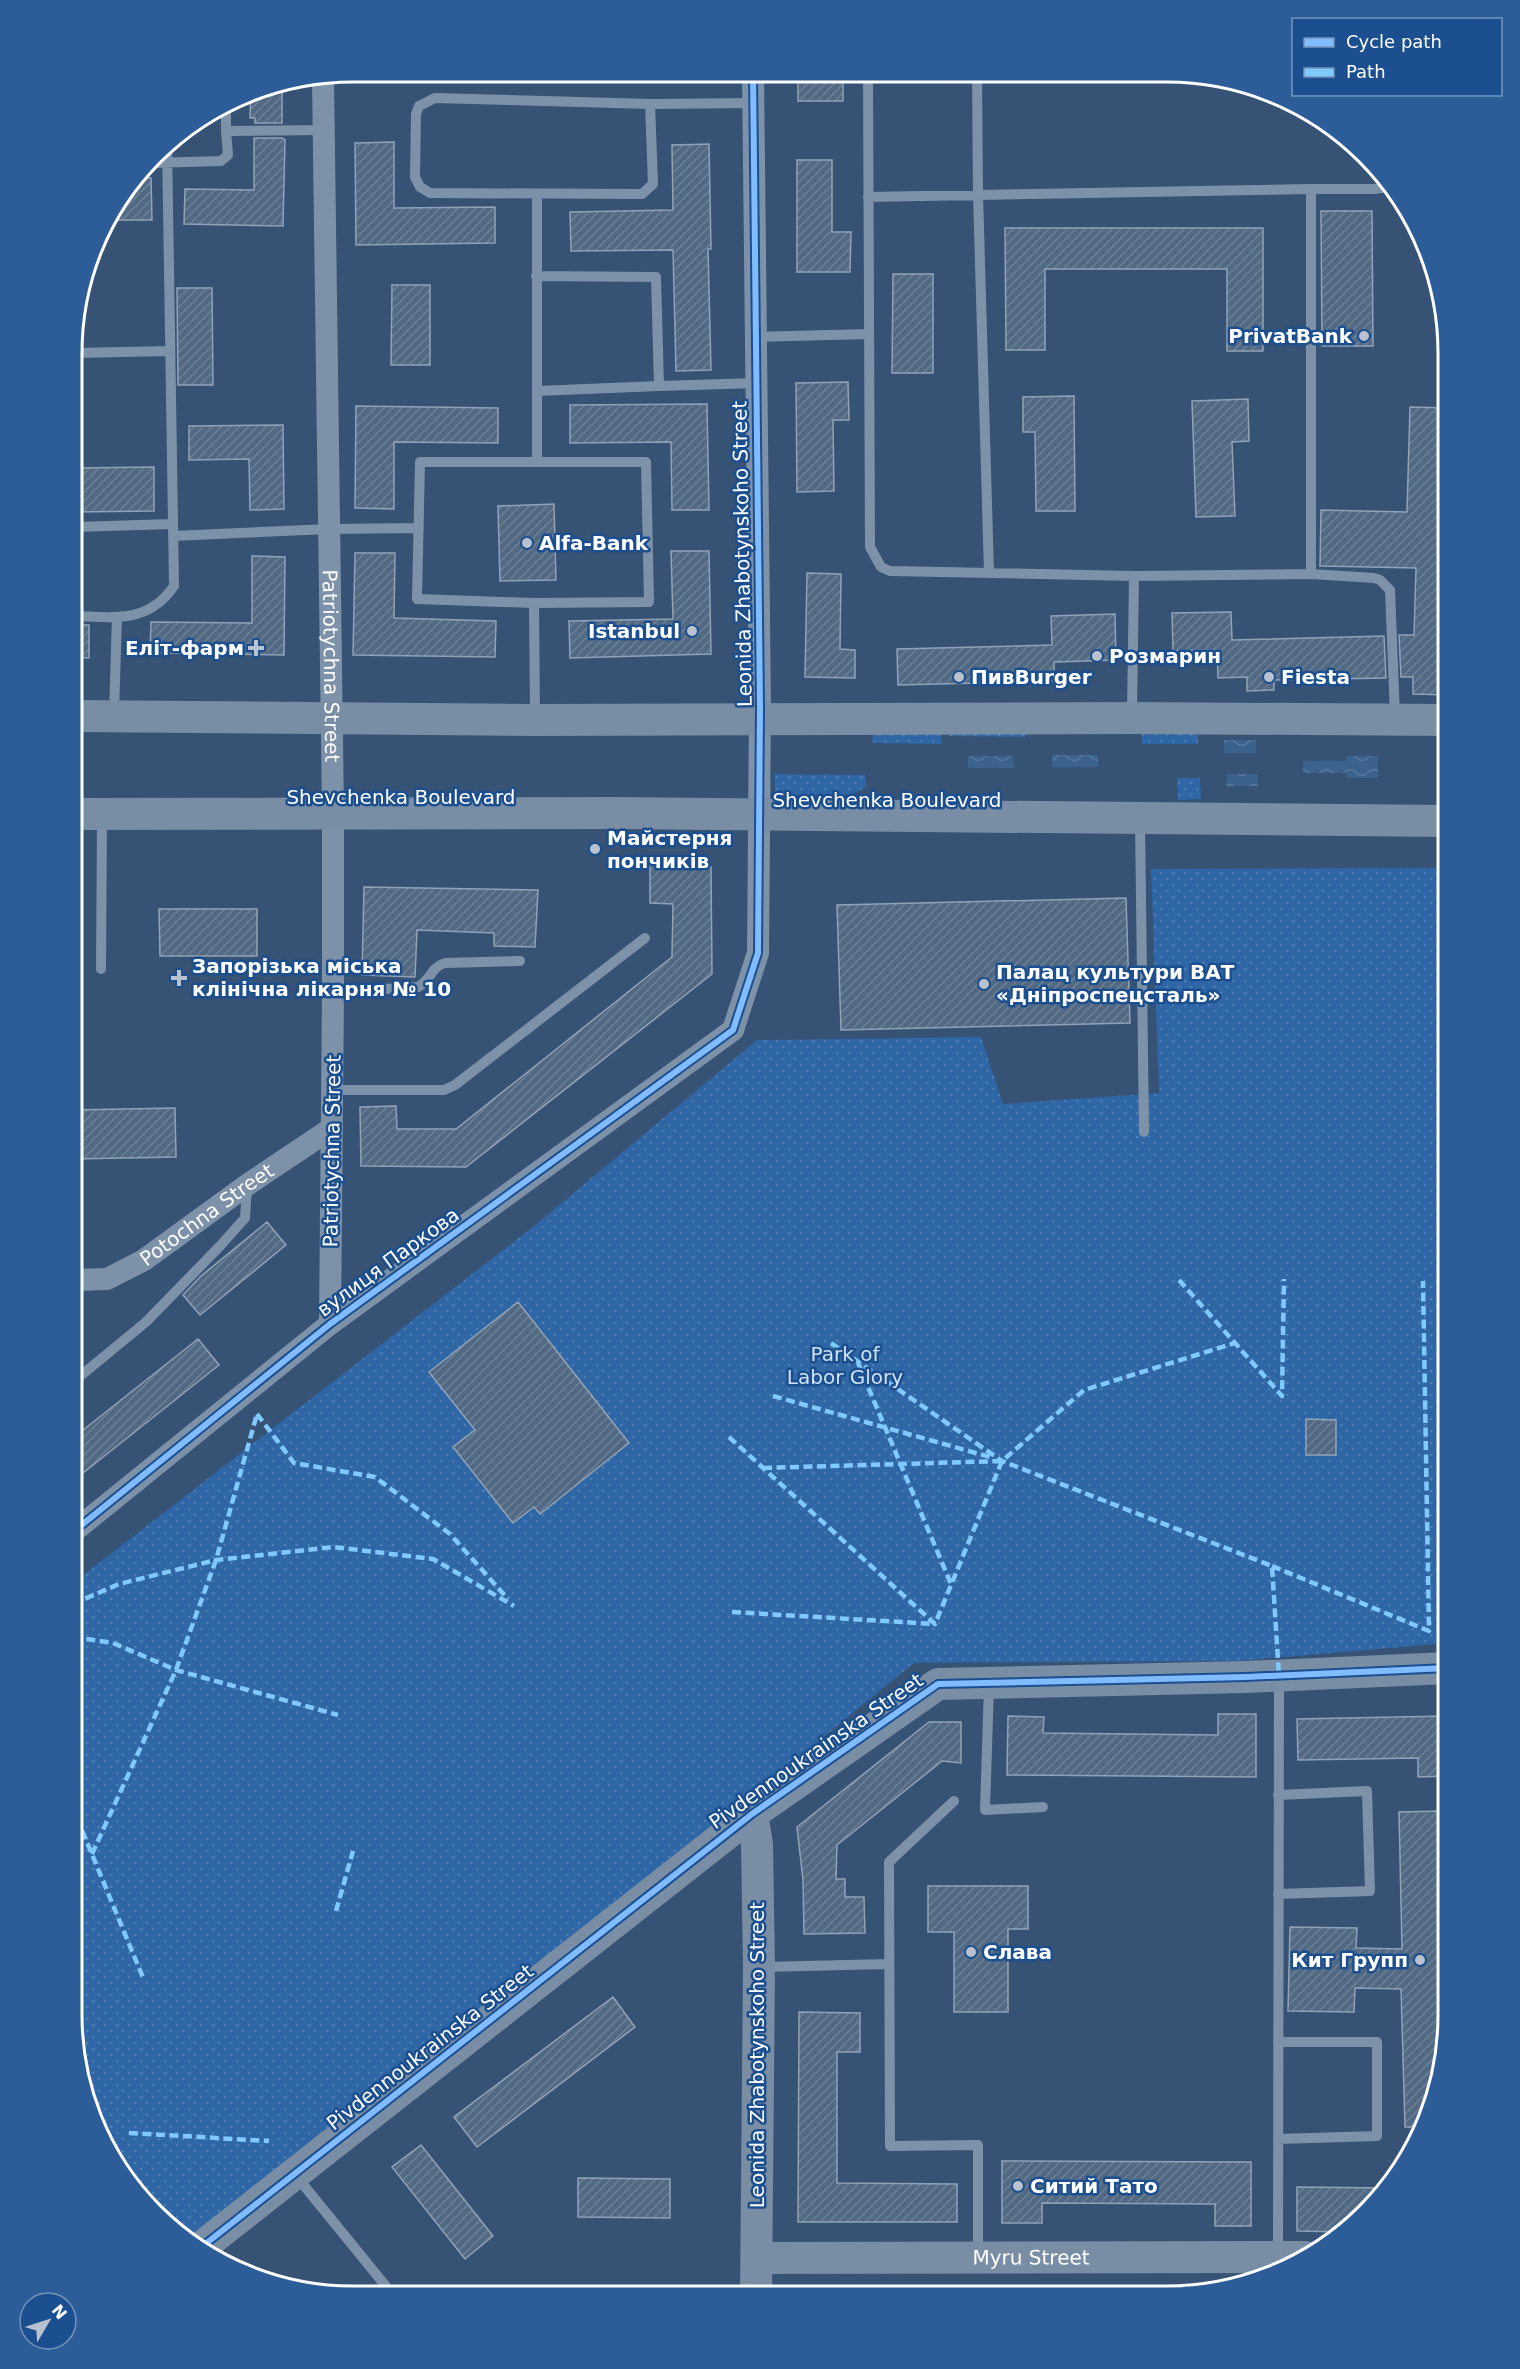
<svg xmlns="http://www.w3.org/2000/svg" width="1520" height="2369" viewBox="0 0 1520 2369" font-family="'DejaVu Sans',sans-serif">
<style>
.green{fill:url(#green-dots)}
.water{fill:url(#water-waves)}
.building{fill:url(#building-hatch);stroke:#92a2b6;stroke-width:1.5}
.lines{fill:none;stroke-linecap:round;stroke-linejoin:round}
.lane{stroke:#7d92a8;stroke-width:10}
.street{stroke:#7d92a8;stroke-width:22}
.secondary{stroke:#798da4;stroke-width:32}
.quiet{stroke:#80caff;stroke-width:4.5;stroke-dasharray:9 4.5;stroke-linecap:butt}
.cycleway-casing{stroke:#1b4f8f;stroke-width:10}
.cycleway{stroke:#80bcff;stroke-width:6}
.poi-dot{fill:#b9c2ce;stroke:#1b4f8f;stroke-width:2}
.labels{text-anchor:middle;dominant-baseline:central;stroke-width:5;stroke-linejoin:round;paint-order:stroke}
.poi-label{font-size:20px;font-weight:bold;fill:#fff;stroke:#1b4f8f;text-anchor:start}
.street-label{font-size:20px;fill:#fff;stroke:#1b4f8f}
.park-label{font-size:20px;fill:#cfe3fa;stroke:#1b4f8f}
.rim{fill:none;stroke:#fff;stroke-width:3}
</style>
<defs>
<pattern id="green-dots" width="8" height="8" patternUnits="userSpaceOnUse" patternTransform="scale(1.5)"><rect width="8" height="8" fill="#2f66a5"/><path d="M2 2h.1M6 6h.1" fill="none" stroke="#4e7db2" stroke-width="1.8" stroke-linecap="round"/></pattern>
<pattern id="water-waves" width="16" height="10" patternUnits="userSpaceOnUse" patternTransform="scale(1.5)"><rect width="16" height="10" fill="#3b618d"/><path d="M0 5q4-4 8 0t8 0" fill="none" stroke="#58799e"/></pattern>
<pattern id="building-hatch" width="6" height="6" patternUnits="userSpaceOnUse" patternTransform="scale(1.5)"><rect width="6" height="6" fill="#526984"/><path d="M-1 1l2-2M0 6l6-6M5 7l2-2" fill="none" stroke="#6c8096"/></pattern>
</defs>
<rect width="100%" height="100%" fill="#365274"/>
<!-- green -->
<path class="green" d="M872,729L940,731L942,744L873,743Z
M949,729L1025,730V737L949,736Z
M1198,729V744H1142V730Z
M774,774L865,775L866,786C852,802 796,794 775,793Z
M1177,778H1200L1201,799L1178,800Z
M1448,868V1643L1238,1661L914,1663L734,1810L188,2243L182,2239L130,2187L94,2124L72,2016L73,1583L534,1226L757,1040L981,1037L1003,1104L1159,1093L1151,869Z"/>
<!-- water -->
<path class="water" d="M1224,740H1256V753H1224Z
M1052,755H1098V767H1052Z
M968,756H1013L1014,768H968Z
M1347,756H1378V778H1347L1346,773H1303V761H1346Z
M1227,774H1258V786H1226Z"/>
<!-- building -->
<path class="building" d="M798,73H843V101H798Z
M282,86V123H255V118H250L251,92Z
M254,138H282L285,140L283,226L184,224L185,189L254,190Z
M394,142V208L495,207V243L356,245L355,143Z
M709,144L711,249H708L711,370L676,371L673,250L571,251L570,212L673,210L672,145Z
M797,160H832V232H851L850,272H797Z
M140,178H151L152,220H108Z
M1321,211H1372L1373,346H1322Z
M1005,228H1263V351H1227V269H1045V350H1006Z
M893,274H933V373H892Z
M392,285H430V365H391Z
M177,288H212L213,385H178Z
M848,382L849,420H833L834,491L797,492L796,383Z
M1074,396L1075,511H1036L1035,432H1023V397Z
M1248,399L1249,441L1232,442L1235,516L1196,517L1192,401Z
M707,404L709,510H672L671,442L570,443V405Z
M356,406L498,408V443L394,442V509L355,508Z
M1410,407L1448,408V695L1413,694V677H1401L1399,635H1414L1416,568L1320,566L1321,510L1407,512Z
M283,425L284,509L250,510L249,459L189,460V426Z
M154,467V511L74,512V468Z
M554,504L556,580L500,581L498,506Z
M671,551H709L711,654L570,658L569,621L673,619Z
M355,553H395L394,618L496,621L495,657L353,655Z
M252,556L285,557L284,655L150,653L151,622L252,623Z
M807,573L841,574L840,649L855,650V678L805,677Z
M1231,612L1232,640L1384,636L1386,678L1274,680V690L1247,691V677L1218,678L1217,650L1173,651L1172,613Z
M1115,614L1116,660L1054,662V681L898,685L897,649L1052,645L1051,616Z
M74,625H89V658L74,657Z
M650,865L711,867L712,974L466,1167L361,1166L360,1107L396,1106L397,1129H456L672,957L673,904L650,903Z
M364,887L538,890L535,947L494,946V933L417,930L415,977L362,975Z
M1126,898L1130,1023L841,1030L837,905Z
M159,909H257V956H160Z
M175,1108L176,1157L73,1159V1110Z
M267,1222L286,1245L200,1315L183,1295L201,1276Z
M518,1302L629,1443L540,1514L534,1507L513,1523L453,1447L475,1430L429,1372Z
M198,1339L219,1365L73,1481V1438Z
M1306,1419L1336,1420V1455H1306Z
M1218,1714H1256V1777L1007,1775L1008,1716L1044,1717L1043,1733L1218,1735Z
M1447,1716V1776L1418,1777V1758L1298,1760L1297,1719Z
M929,1722H961V1763L942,1761L837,1845L836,1879H845V1897H864L865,1933L804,1934L803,1880L797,1827Z
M1441,1811L1446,2043L1433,2106L1423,2127H1405L1401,1989L1355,1988L1354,2012L1288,2011L1290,1927L1357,1928L1356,1948L1402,1949L1399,1812Z
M928,1886H1028V1929H1008V2012H954V1932H928Z
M613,1997L635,2027L477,2147L454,2117Z
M799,2012L860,2013V2052H837V2183L957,2184V2222H798Z
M421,2145L493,2236L465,2259L392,2167Z
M1002,2161L1251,2162V2226H1215V2204L1042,2203V2223H1002Z
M578,2178L670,2179V2218L578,2217Z
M1297,2187L1387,2188L1352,2227L1345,2232L1297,2231Z"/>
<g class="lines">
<!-- lane -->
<path class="lane" d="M868,73L870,547L881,567L890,571L1134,576L1311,574
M977,74L978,194L989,573
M435,98L650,104L653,184L642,194L430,193L420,187L415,177L416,114L419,106Z
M650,104L754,103
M226,106V131
M152,163L221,161L228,155L226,131L324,130
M1388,180L1382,188L1375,189H1311V574L1374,578L1380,580L1390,590L1395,716
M537,194V462
M868,197L1311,189
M536,276L656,277L659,386L757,383
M756,337L869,334
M74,353L170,351
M537,391L659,386
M420,462H646L649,602L534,603L417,599Z
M74,527L173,524
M173,536L329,529L419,528
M534,603L535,717
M74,616C114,617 148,624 174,586L167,143
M114,713L117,617
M1132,715L1134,576
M1140,821L1144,1132
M101,969L102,817
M333,992L418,987C430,981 432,966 445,963L520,961
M332,1090H444L455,1085L645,938
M73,1382L146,1322L220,1246L245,1218L247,1187
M989,1686L985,1810L1043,1807
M954,1801L889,1862L890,2146L978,2145V2255
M1278,1894L1370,1891L1367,1791L1278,1795
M762,1967L889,1964
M1278,2139L1377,2136V2042H1278
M297,2177L393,2295
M1278,2254L1279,1679"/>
<!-- street -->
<g class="street">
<path id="s1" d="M323,78L333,813V992L330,1324"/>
<path id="s2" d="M73,1280L107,1279L144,1260L247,1185L332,1128"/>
<path d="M73,1532L330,1324L733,1030L758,953L760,708L753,73"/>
</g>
<!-- secondary -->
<g class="secondary">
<path d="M74,716L535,720L1132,718L1448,720"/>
<path d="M74,814L614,813L1448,821"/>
<path d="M752,1814L757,1844L759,1967L756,2296"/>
<path d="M199,2249L752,1814L938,1684L1246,1677L1448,1668"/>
<path id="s3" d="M758,2258L1305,2257"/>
</g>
<!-- quiet -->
<path class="quiet" d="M1179,1280L1282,1396L1284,1279
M831,1343L1002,1461L1272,1566L1279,1676
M858,1363L951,1584
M773,1396L990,1457
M257,1414L294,1463L375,1477L450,1534L508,1599
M729,1437L935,1624L1002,1461L1084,1390L1235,1343
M763,1468L1002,1461
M1272,1566L1429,1631L1423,1281
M73,1604L119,1584L216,1560L334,1547L433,1559L514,1606
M732,1612L935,1624
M73,1637L113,1643L176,1670L338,1715
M72,1806L144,1980
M92,1854L176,1670L216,1560L257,1414
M336,1911L353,1851
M129,2133L269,2141"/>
<!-- cycleway casing -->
<g class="cycleway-casing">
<path id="cycleway" d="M73,1532L330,1324L733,1030L758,953L760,708L753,73
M199,2249L752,1814L938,1684L1246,1677L1448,1668"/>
</g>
<!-- cycleway -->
<use href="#cycleway" class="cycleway"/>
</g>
<!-- markers -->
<g class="poi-dot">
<circle cx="1364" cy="336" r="6"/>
<circle cx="527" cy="543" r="6"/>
<circle cx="692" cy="631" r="6"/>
<path d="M253 639h6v6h6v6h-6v6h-6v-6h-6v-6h6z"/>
<circle cx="1097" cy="656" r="6"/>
<circle cx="959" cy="677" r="6"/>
<circle cx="1269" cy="677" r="6"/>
<circle cx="595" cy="849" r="6"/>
<path d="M176 969h6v6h6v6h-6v6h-6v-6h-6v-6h6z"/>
<circle cx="984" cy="984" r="6"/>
<circle cx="971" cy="1952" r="6"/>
<circle cx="1420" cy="1960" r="6"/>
<circle cx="1018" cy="2186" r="6"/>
</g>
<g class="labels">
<!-- poi labels -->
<g class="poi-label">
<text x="1352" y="336" text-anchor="end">PrivatBank</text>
<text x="539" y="543">Alfa-Bank</text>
<text x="680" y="631" text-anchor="end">Istanbul</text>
<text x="244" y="648" text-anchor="end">Еліт-фарм</text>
<text x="1109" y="656">Розмарин</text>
<text x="971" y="677">ПивBurger</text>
<text x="1281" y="677">Fiesta</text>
<text x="607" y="838">Майстерня<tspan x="607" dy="23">пончиків</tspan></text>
<text x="192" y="966">Запорізька міська<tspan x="192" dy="23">клінічна лікарня № 10</tspan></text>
<text x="996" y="972">Палац культури ВАТ<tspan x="996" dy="23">«Дніпроспецсталь»</tspan></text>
<text x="983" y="1952">Слава</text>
<text x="1408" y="1960" text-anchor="end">Кит Групп</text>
<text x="1030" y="2186">Ситий Тато</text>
</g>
<!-- street labels -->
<g class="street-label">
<text transform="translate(742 554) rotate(-91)">Leonida Zhabotynskoho Street</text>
<text stroke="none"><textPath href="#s1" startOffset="588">Patriotychna Street</textPath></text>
<text x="401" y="797">Shevchenka Boulevard</text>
<text x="887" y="800">Shevchenka Boulevard</text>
<text transform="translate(332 1151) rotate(-89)">Patriotychna Street</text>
<text stroke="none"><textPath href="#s2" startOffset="153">Potochna Street</textPath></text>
<text transform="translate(388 1262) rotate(-36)">вулиця Паркова</text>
<text transform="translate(816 1751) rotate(-35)">Pivdennoukrainska Street</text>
<text transform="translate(430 2047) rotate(-38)">Pivdennoukrainska Street</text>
<text transform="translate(757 2055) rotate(-90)">Leonida Zhabotynskoho Street</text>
<text stroke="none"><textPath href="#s3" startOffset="273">Myru Street</textPath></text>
</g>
<!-- park labels -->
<g class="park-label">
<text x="845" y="1354">Park of<tspan x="845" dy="23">Labor Glory</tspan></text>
</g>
</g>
<!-- crop -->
<path d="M0 0H1520V2369H0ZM353 82H1167A271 271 0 0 1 1438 353V2015A271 271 0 0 1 1167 2286H353A271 271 0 0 1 82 2015V353A271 271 0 0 1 353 82Z" fill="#2d5d98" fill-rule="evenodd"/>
<path class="rim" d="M353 82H1167A271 271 0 0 1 1438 353V2015A271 271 0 0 1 1167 2286H353A271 271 0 0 1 82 2015V353A271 271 0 0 1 353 82Z"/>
<!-- legend -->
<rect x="1292" y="18" width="210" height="78" fill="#1b4f8f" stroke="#7695bc" stroke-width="1.5"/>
<rect x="1304" y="38" width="30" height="9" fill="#80bcff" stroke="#7695bc" stroke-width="1.5"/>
<text x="1346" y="48" font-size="18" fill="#ffffff">Cycle path</text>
<rect x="1304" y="68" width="30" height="9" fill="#80caff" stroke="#7695bc" stroke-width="1.5"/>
<text x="1346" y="78" font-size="18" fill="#ffffff">Path</text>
<!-- north arrow -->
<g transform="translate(48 2321) rotate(51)"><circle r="28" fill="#1b4f8f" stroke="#7695bc" stroke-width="1.5"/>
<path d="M0-4.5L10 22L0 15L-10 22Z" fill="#b9c2ce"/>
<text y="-9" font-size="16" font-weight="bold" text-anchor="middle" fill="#ffffff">N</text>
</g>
</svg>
